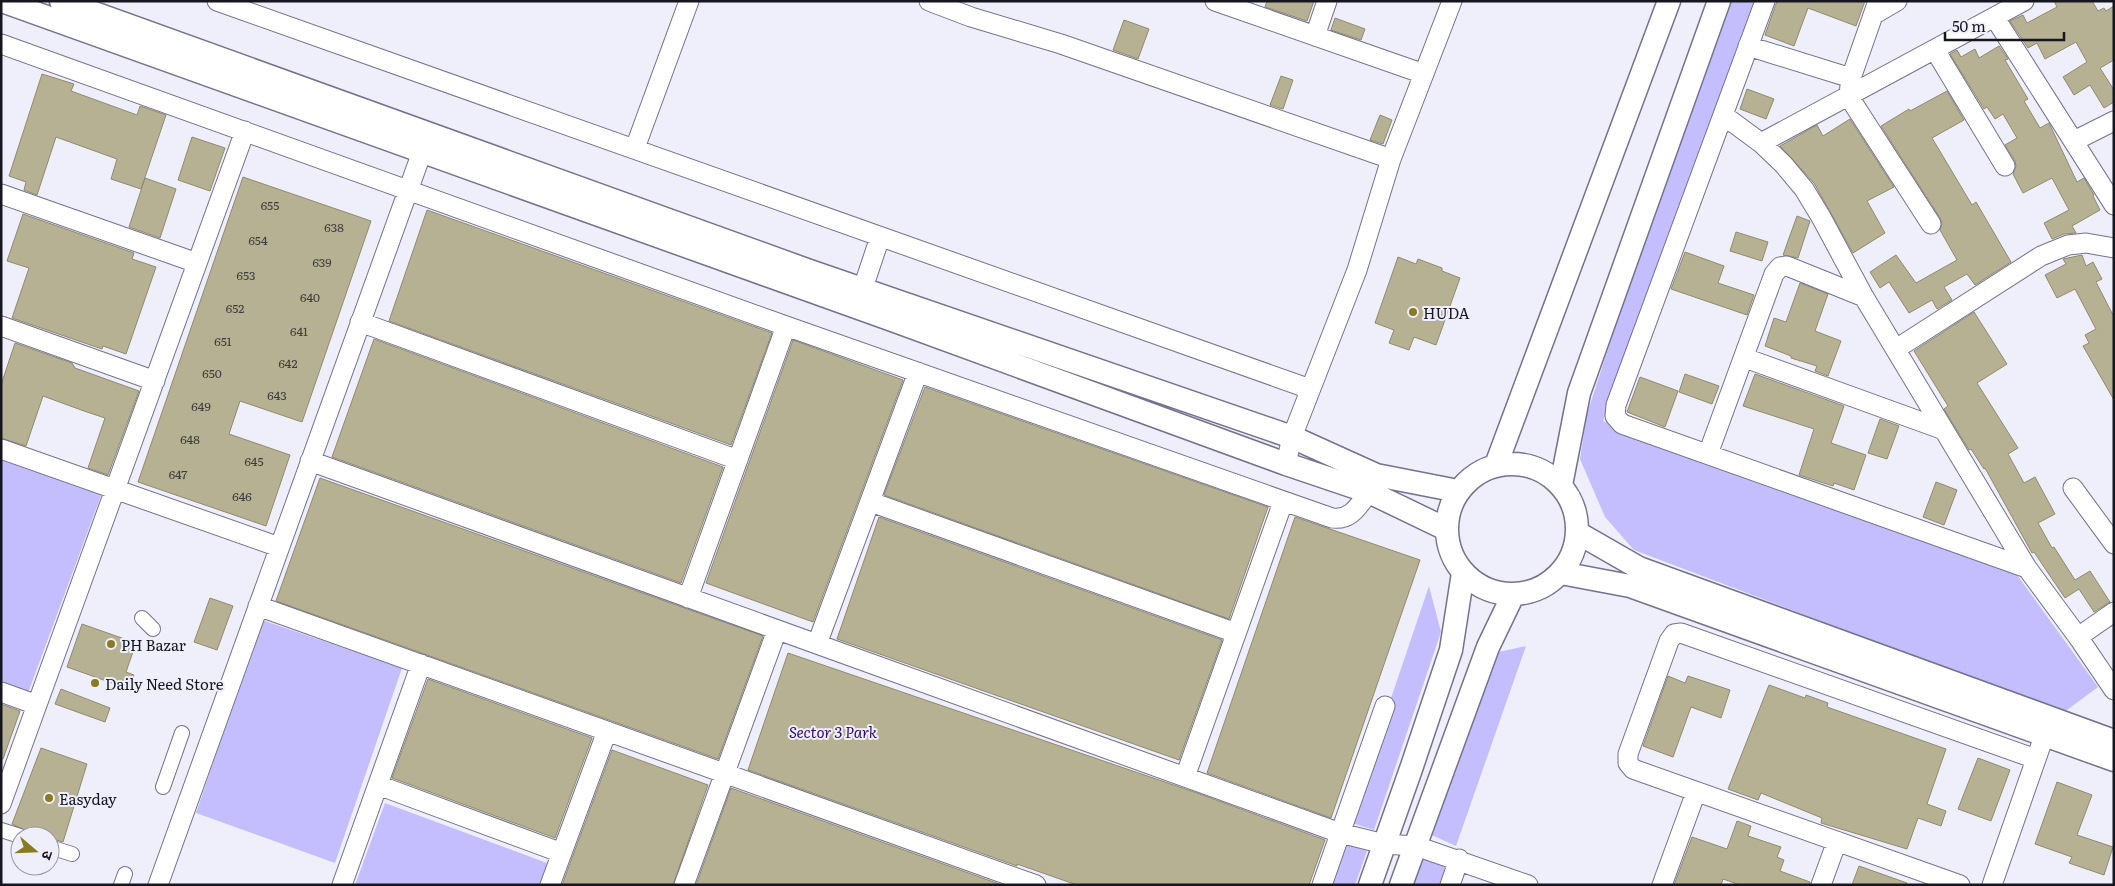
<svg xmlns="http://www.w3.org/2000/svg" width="2115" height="886" viewBox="0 0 2115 886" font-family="Literata,'Noto Sans Devanagari',serif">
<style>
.green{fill:#c4beff}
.building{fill:#b6b192;stroke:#8f8b6d}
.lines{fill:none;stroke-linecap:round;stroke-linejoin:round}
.pedestrian-casing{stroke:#74728e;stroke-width:16}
.minor-casing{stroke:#74728e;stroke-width:21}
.tertiary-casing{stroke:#74728e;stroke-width:25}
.pedestrian{stroke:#fff;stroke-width:14}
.minor{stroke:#fff;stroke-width:19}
.tertiary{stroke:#fff;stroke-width:22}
.poi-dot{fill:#897b20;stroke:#efeefb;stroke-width:2}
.labels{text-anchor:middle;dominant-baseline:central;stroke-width:4;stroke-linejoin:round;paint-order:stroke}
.number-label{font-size:12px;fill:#3e3d3c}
.poi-label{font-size:15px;fill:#161620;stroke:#efeefb;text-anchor:start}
.park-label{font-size:15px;font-style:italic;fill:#2e0772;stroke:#efeefb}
</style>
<rect width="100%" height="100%" fill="#efeefb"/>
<!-- green -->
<path class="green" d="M1732,1H1756L1603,421L2015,572L2098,687L2063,713L1634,550L1605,517L1580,459L1587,414L1618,318Z
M1,458L102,493L28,693L1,682Z
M1429,586L1441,632L1374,830L1349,822Z
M262,620L402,668L335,863L196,813Z
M1526,646L1456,846L1427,833L1494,653Z
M385,803L547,863L539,885H355Z
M1342,843L1367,851L1355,885H1328Z
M1418,856L1445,867L1439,885H1408Z"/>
<!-- building -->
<path class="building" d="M1267,1H1314L1307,21L1265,7Z
M1777,1H1865L1856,26L1808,8L1794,46L1765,35Z
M2054,1H2092L2098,11L2104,8L2106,11L2114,6V60L2100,68L2114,90V102L2104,108L2090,85L2074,95L2063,77L2087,62L2076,42L2045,59L2037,43L2028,48L2010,21L2023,15L2027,23L2057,7Z
M1335,18L1365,29L1361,40L1331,30Z
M1124,20L1149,29L1138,59L1113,50Z
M1999,46L2008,59L2005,60L2028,99L2024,101L2040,128L2049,123L2077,182L2084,178L2094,195L2093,196L2100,210L2072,226L2076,233L2064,234L2052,239L2044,223L2069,210L2052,178L2023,193L2013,174L2016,166L2015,161L2005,145L2017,138L2003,114L1995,119L1987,107L1984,109L1950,54L1957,50L1961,57L1975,49L1979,58Z
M42,74L74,84L71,91L137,115L140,106L166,115L141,189L111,179L117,159L56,137L37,195L24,190L26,182L9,176Z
M1281,76L1293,80L1283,109L1270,105Z
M1747,89L1774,99L1766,119L1740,109Z
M1947,91L1964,120L1932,138L1972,205L1976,202L2011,262L1975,285L1967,274L1944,287L1952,300L1937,309L1932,300L1909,313L1889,282L1880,288L1870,272L1896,255L1916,283L1957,260L1940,230L1942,224L1940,218L1881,126L1909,109L1910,111Z
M1380,115L1392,120L1383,144L1370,140Z
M1850,119L1894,187L1867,201L1885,233L1853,253L1814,183L1780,146L1817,125L1823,136Z
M192,137L225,148L210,191L178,180Z
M243,177L371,221L302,422L240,401L229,434L290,455L266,526L138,482Z
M145,178L176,189L160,238L129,227Z
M427,210L772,333L731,445L389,321Z
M23,214L134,253L132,259L156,267L126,354L103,346L102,349L12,318L29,268L7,261Z
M1797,216L1810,221L1798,258L1783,255Z
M1736,232L1768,242L1762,261L1730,251Z
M1685,252L1724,266L1718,283L1754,295L1747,315L1671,289Z
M2082,255L2086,266L2093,262L2102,279L2096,282L2114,317V400L2083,346L2089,343L2085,335L2096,329L2075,289L2057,298L2045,275L2066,264L2063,259Z
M1398,257L1416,264L1418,259L1442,268V271L1460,278L1436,345L1414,337L1409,350L1389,343L1394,330L1375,323Z
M1800,283L1828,294L1815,331L1841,341L1828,376L1815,371L1817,366L1791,358V356L1765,346L1774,318L1786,322Z
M1974,312L2007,364L1977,383L2018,448L2008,454L2024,483L2035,477L2055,514L2038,523L2052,548L2054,547L2075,580L2090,571L2110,602L2094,612L2079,589L2065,598L2034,552L2032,553L1985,468L1984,469L1971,449L1969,450L1944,409L1948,406L1914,351Z
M374,339L723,467L681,583L332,457Z
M793,340L903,380L813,622L706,583Z
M15,343L72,363L75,368L139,391L108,475L88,468L105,418L84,411L43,396L26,446L1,438V385Z
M1685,374L1719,386L1712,404L1679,392Z
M1755,374L1844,406L1831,443L1866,455L1854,490L1834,483L1833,486L1799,475L1814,429L1743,406Z
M1640,377L1678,391L1665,427L1627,412Z
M925,387L1268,507L1229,619L884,495Z
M1880,419L1899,426L1887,459L1868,453Z
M320,478L763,636L718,759L276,601Z
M1936,482L1957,490L1944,525L1923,517Z
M879,517L1222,640L1179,760L837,639Z
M1295,517L1420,560L1331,818L1207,773Z
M210,598L233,606L217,650L194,642Z
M82,624L136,643L126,672L134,675L129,689L67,667Z
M788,653L1200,794L1325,840L1309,885H1077L1017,864V866L748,770Z
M1668,676L1685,683L1688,676L1730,690L1721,718L1691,707L1673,757L1643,746Z
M428,679L592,738L555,838L392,778Z
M1769,685L1805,698L1806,695L1828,703L1827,707L1946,749L1927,804L1946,811L1941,826L1918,818L1907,849L1821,823L1822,818L1761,793L1758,800L1728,789Z
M61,689L110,708L105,722L55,704Z
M1,704L20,711L3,759H1Z
M41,748L87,764L63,842L50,838V836H37L12,824Z
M612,750L708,785L673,885H562Z
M1978,758L2010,770L1991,821L1958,809Z
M2057,782L2092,795L2077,835L2113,847L2104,875L2069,863L2072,857L2035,844Z
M731,788L1002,885H696Z
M1737,821L1751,826L1748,836L1781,847L1777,857L1784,860L1780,871L1810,882V885H1740L1723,879L1721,885H1674L1692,837L1727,849Z
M1859,866L1907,883V885H1852Z"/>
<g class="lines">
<!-- pedestrian casing -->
<g class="pedestrian-casing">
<path id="pedestrian" d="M142,618L153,629
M163,787L182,733
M1,830L20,836
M50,847L72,854
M121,885L125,874"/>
</g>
<!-- minor casing -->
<g class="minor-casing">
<path id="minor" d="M217,1L1310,389
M929,1L971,17L1061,44L1391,159
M1215,1L1424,74
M1765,1L1616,405L1615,416L1622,424L2027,568
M1873,15L1897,1
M1995,18L2114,205
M1315,36L1327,1
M1,44L786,326L1332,518C1351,521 1359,505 1369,492
M1748,46L1851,78L1878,1
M1935,50L2005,166
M1850,85L1849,97L1931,224
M1723,115L1761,143L1784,165L1804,189L1821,217L1864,297L2027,568L2078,637L2114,690
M2074,141L2114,121
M1761,143L2024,1
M635,148L689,1
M1,194L197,263
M863,288L880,237
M360,322L738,460
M1,326L155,381
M1896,349L2041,256L2068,245L2086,243L2114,248
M1745,358L1944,430
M1,449L279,547
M1708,454L1774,274L1780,267L1787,266L1864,297
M310,461L1340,833L1384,844L1416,846L1528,885
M1286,464L1292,437L1357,270L1391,159L1452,1
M2073,488L2114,544
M871,502L1236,633
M688,598L786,326
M258,606L1036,885
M2078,637L2114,612
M817,644L918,372
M1,692L37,705
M1185,777L1283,502
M378,785L562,853
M1,804L245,131
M158,885L427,138
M342,885L421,664
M550,885L607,731
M684,885L777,630
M1322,885L1385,706
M1450,885L1459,859
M1662,885L1696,792
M1821,885L1837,841
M1960,885L1633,769L1628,763V754L1669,641L1674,634L1681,633L2036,759
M1992,885L2049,722"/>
</g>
<!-- tertiary casing -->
<g class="tertiary-casing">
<path id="tertiary" d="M2,1L892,320L1286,464L1369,492L1446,529
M61,1L807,270L1292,437L1376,475L1458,491
M1447 529a65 65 0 1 1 130 0a65 65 0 1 1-130 0Z
M1496,465L1669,1
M1561,485L1579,393L1719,1
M1578,533L1639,568L2114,741
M1561,573L1630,586L2114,760
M1370,885L1411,769L1451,650L1463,573
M1401,885L1488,647L1513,595"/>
</g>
<!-- pedestrian -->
<use href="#pedestrian" class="pedestrian"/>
<!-- minor -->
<use href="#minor" class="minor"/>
<!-- tertiary -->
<use href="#tertiary" class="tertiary"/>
</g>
<!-- markers -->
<g class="poi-dot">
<circle cx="1413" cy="312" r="5"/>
<circle cx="111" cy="644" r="5"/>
<circle cx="95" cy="683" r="5"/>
<circle cx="49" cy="798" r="5"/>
</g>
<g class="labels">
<!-- number labels -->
<g class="number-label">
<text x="270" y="205">655</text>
<text x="334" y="227">638</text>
<text x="258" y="240">654</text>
<text x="322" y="262">639</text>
<text x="246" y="275">653</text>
<text x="310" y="297">640</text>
<text x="235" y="308">652</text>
<text x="299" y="331">641</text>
<text x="223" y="341">651</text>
<text x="288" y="363">642</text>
<text x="212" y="373">650</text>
<text x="277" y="395">643</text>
<text x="201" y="406">649</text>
<text x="190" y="439">648</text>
<text x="254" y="461">645</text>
<text x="178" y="474">647</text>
<text x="242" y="496">646</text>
</g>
<!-- poi labels -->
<g class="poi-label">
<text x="1423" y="312">HUDA</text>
<text x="121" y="644">PH Bazar</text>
<text x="105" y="683">Daily Need Store</text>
<text x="59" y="798">Easyday</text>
</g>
<!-- park labels -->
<g class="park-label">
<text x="833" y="731">Sector 3 Park</text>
</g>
</g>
<!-- border -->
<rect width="2115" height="886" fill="none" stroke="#161620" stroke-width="5"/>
<!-- north arrow -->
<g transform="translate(35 851) rotate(109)"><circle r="24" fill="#efeefb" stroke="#9898a3"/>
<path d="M0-4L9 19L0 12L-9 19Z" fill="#897b20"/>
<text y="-8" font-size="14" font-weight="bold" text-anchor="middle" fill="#161620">उ</text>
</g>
<!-- scale -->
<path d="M1945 32v8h119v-8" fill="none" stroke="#161620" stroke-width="2.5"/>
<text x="1952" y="32" font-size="15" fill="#161620" stroke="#efeefb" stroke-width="4" paint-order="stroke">50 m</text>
</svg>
